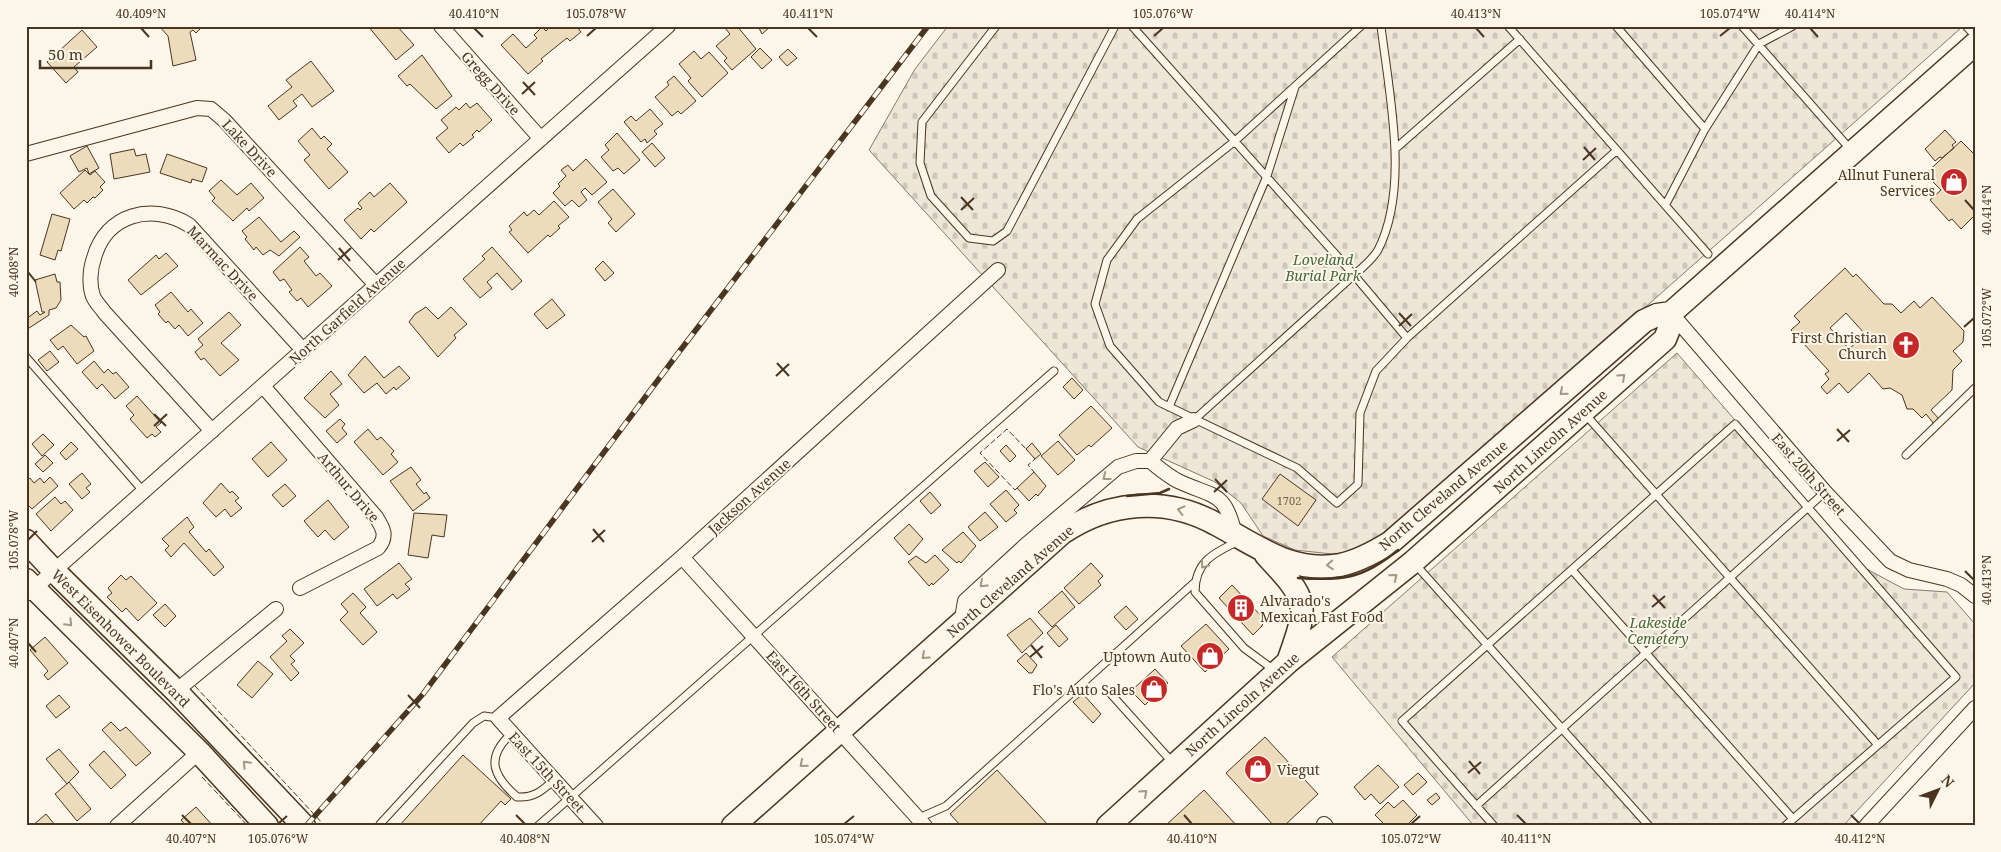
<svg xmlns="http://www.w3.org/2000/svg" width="2001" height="852" viewBox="0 0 2001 852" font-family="'Noto Serif',serif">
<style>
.cemetery{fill:url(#cemetery-stones);stroke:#887966}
.building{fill:#ecdcbc;stroke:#4a3520;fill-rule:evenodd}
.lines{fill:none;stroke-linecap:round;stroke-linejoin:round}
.service-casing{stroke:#4a3520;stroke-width:9}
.minor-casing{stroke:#4a3520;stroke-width:16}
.trunk-casing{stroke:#4a3520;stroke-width:25}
.service{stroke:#fbf6e9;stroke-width:7}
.minor{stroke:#fbf6e9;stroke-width:14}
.trunk{stroke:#fbf6e9;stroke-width:22}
.rail-casing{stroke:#4a3520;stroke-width:5.5}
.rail{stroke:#fbf6e9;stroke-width:4;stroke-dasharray:11;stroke-linecap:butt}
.fence{stroke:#4a3520;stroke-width:1;stroke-dasharray:6 2.5;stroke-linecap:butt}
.wall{stroke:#4a3520;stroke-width:2.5}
.oneway{stroke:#a29684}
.ticks{fill:none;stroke:#4a3520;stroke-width:2}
.labels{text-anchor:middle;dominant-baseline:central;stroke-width:4;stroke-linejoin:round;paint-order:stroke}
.number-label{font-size:11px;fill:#725f47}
.street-label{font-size:14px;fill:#4a3520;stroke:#fbf6e9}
.poi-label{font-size:14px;fill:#4a3520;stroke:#fbf6e9;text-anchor:end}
.park-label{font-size:14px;font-style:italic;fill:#436837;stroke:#fbf6e9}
.neatline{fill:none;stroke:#4a3520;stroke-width:2}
.ticks-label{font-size:12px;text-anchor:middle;fill:#4a3520}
</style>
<defs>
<pattern id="cemetery-stones" width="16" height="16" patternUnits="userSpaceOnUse" patternTransform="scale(1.25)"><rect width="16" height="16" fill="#ede6d9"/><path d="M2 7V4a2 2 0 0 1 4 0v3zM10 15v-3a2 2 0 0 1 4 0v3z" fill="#cdc6ba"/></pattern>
</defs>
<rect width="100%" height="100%" fill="#fbf6e9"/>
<!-- cemetery -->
<path class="cemetery" d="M948,26H1959L1961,28L1381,541L1341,555L1295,550L1263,536L1241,503L1215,482L1138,447L869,150L915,69Z
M1677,353L1861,566L1904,589L1947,592L1975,624V683L1843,826H1474L1332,657Z"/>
<!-- building -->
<path class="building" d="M159,26H203L196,33L193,30L190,32L196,60L173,66L168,36Z
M368,26H397L414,45L396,60Z
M551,26H576L581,32L570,41L567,38L547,54L541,59L543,61L528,74L501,45L513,34L526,48L537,38L534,35L542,27L546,31Z
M727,26H737L756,49L732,70L724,61L727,58L716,46L730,34L725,28Z
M758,26H771L762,34Z
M82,30L97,47L74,67L78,72L66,83L47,62Z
M760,48L772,60L762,69L751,57Z
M788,49L797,58L787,66L779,57Z
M694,51L701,59L709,52L728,73L702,97L688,81L691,78L679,64Z
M422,55L452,96L436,109L410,84L407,86L398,76Z
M311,61L334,91L312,107L302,94L293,101L297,106L279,120L268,106L292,87L286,80Z
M674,76L696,101L681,114L678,111L672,116L655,97L669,85L667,82Z
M466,103L470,108L477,103L492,120L479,132L477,130L472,135L474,137L463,146L460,143L449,153L436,138L448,128L441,120L456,107L459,110Z
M650,109L663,124L654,131L657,134L647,143L645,139L641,142L624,122L631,116L636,121Z
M312,128L321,139L324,136L332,144L327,149L348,172L329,189L304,160L310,155L298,141Z
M1945,130L1956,142L1952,145L1954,148L1942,158L1940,157L1935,161L1925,149Z
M617,133L640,160L624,174L618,168L613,171L601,157L609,150L605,145Z
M1961,141L1975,155V215L1961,229L1952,219L1949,221L1930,200L1941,190L1925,174Z
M652,143L665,158L655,167L642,152Z
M87,146L99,168L89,174L87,168L79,172L70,156Z
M134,149L136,156L146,154L150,172L114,179L110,154Z
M167,154L207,168L202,182L192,179L191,183L160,173Z
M586,159L607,182L592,195L585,188L581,192L587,200L579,207L572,200L565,206L553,193L560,186L558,184L566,176L561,170L568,165L573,171Z
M85,170L90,175L95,171L105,182L100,187L103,190L95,198L93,197L87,203L84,200L74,209L60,193Z
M221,180L237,195L251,183L264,198L249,211L247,208L233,221L212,201L215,198L209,191Z
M390,183L407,202L374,232L371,229L361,239L344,220L358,208L360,210L362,208L358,203L370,192L374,197Z
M613,189L635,214L616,232L608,223L612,219L598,202Z
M554,201L569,217L558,226L560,228L550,237L548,235L528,253L509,232L512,230L509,226L524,212L527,216L534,210L539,215Z
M52,214L70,219L61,251L58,250L55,260L40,255Z
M259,217L281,242L294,231L300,237L279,256L270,250L263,255L256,247L254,250L245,239L247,237L242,231Z
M300,247L309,257L304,261L316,276L320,273L332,286L308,307L301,298L297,301L289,292L292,290L284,279L280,281L273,272Z
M492,247L522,281L512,290L497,273L487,282L492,288L480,298L463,279L485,259L482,256Z
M166,253L178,266L141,295L128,280L156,255L159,259Z
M603,261L614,273L605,281L595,269Z
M1845,268L1853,277L1856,274L1884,304H1892L1901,313L1914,301L1920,308L1932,297L1964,331L1963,342L1953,351L1962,361L1953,370L1952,390L1931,410L1939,419L1934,424L1926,414L1922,418L1913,409H1907L1902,395L1890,388L1883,389L1869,373L1848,393L1839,383L1827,394L1821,387L1829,379L1825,374L1829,371L1791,330L1800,322L1794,316ZM1846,313L1865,334L1849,349L1830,328Z
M55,274L57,282H60L61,300L56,308L49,310V315L26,330V319L37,311L40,315L45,312H42L35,280Z
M171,292L188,312L191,309L203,323L188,336L179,325L175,329L168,321L166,323L158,314L160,312L155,305Z
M552,299L565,315L547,329L534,314Z
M426,307L438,319L451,307L467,324L454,335L456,338L438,357L409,322L415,314Z
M229,312L241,325L221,343L239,360L220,376L204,358L201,360L195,352L203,345L198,339Z
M71,325L84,337L86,336L94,351L77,364L63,346L58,350L50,340Z
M50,351L59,362L47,371L38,360Z
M365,356L384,378L399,366L410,378L396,390L394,387L386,394L377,383L364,393L348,375Z
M94,361L104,373L108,369L113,374L116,372L129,387L115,399L102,384L97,389L82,372Z
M331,371L342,384L330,394L339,405L325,418L304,398Z
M1072,378L1083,390L1074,399L1063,387Z
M137,396L161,423L156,427L161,432L155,437L152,434L147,438L130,419L134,415L126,406Z
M1091,406L1112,428L1091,447L1089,445L1077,455L1059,435Z
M340,419L345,424L342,428L347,434L337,443L326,431Z
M368,429L377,440L381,437L394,451L391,454L398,462L383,475L354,442Z
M43,434L54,445L42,456L32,444Z
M1058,441L1075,460L1058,475L1041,456Z
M71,442L78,449L66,460L60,453Z
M271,442L287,460L268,477L252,459Z
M1032,443L1041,454L1035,459L1026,449Z
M1006,445L1016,456L1010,462L1000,451Z
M45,455L53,463L43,472L35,464Z
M985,462L999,477L988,487L974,471Z
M411,467L421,480L416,484L424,494L426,492L430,498L413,511L390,481Z
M1034,472L1046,486L1038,496L1036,494L1029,501L1017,488Z
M82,473L91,484L86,488L90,492L82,499L69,484Z
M1280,474L1316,500L1298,526L1262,499Z
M50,477L58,486L32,509L26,503V481L30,478L34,483L40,478L44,483Z
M221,483L230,493L232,491L239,498L235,501L242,508L231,517L225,509L216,517L203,503Z
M285,484L296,496L283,507L272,495Z
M1006,490L1019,505L1014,510L1017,513L1006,522L990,504Z
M930,492L941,505L931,514L920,501Z
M55,497L61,504L65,501L73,510L51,531L36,514Z
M328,500L349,527L334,540L325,530L318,537L304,521Z
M985,512L998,527L980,541L968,527Z
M414,513L447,515L444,537L432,535L428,558L408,555Z
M187,517L194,527L189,532L206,552L209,549L224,567L214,576L184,543L171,557L165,550L169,546L162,539Z
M909,524L923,539L909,555L894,538Z
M963,532L976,546L961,563L959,561L957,563L942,550Z
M935,555L949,570L933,585L932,583L929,586L908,562L916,556L926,563Z
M399,563L412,579L405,584L410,589L397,599L393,594L377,606L364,589Z
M1091,563L1103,576L1098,581L1101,585L1079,604L1064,588Z
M121,575L126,580L131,576L157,603L138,621L126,608L122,612L107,597L112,593L108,588Z
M1232,585L1264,619L1262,626L1253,635L1219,598Z
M1062,591L1075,607L1052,627L1038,612Z
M353,593L366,607L360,613L377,632L363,645L340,620L348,612L341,604Z
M165,604L176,616L165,627L153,615Z
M1126,606L1138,619L1126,630L1114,617Z
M1030,618L1043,633L1022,653L1007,635Z
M1206,624L1229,649L1205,672L1181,646Z
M1056,625L1068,639L1059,647L1047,633Z
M290,629L304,643L290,656L295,661L291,664L299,673L291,681L270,657L287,641L282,636Z
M45,637L68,663L48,680L44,675L48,671L30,650Z
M1026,653L1037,665L1032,673H1029L1017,661Z
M258,661L273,674L252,698L237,685Z
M1155,669L1168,683L1145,705L1131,691Z
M1083,694L1101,714L1093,723L1073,702Z
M59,695L70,707L56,718L46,706Z
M111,722L120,731L126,727L151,753L136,766L102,730Z
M1265,737L1318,794L1284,826H1274L1226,773Z
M59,749L79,772L67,784L46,759Z
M104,751L126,775L111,789L89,765Z
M463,755L511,799L505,805L501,801L478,826H399Z
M1378,765L1399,787L1380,804L1371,794L1365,800L1354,787Z
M997,770L1049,826H961L950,814Z
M1418,773L1427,782L1413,795L1404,785Z
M69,782L91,809L77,821L55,794Z
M1204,790L1237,826H1165Z
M1436,793L1440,798L1432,805L1427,800Z
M1403,800L1417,815L1406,826H1386L1375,815L1388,802L1394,808Z
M196,807L213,826H186L181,820Z
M46,814L56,826H32Z"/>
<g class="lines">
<!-- service casing -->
<g class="service-casing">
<path id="service" d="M996,26L922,122L920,163L931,196L969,238L993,241L1007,231L1115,26
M1132,26L1354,275L1407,338
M1361,26L1235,141L1137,219L1107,260L1095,304L1110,346L1159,402L1297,468L1337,503L1358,484L1360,413L1376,371L1407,338L1617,150
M1508,26L1708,254
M1616,26L1705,129
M1742,26L1851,150
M1966,26L1975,36
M1395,149L1520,39
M1666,204L1705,129L1759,44L1793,26
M26,357L144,492
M1169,407L1267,176L1295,87
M1585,414L1878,745
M1194,420L1354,275C1362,268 1373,259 1378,250C1410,187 1389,94 1381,26
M1906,455L1975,388
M1239,541C1213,553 1195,562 1195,592L1244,648L1274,670
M1415,564L1649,826
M1572,570L1793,819
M1110,693L1173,763
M511,734C485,758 493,776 517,797C534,798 542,791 554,780
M1476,806L1825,492
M919,818L946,806L1195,582
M380,824L473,723L484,716L498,718
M538,826L1054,371
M1494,826L1402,721L1735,424L1956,677L1785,826"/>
</g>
<!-- minor casing -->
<g class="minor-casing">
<path id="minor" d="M441,26L541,139
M26,154L197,108L211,109L224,120L376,285
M1671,313L1825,492L1890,561L1909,570L1947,579L1961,585L1975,596
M263,386L376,517C383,528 388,536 378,548L300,588
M212,431L104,312C101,307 95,302 93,296C89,285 90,269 94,258C106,214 152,202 189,225L303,350
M1150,461C1159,468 1168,476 1178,481C1214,498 1225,490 1235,535
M1150,461L1177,428L1194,420
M682,557L925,826
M29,593L668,26
M961,624L965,601L1028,543L1118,467L1136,461H1150
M176,691L276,609
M1324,824L1326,826
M117,826L199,752
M596,826L498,718L682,557L998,270
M1866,826L1975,708"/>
</g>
<!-- trunk casing -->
<g class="trunk-casing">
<path id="trunk" d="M26,541L54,571L176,691L304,826
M1266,555C1309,601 1309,603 1288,662
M26,580L199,752L267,826
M733,826L1062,533C1109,501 1166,496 1216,524C1256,545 1291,574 1340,565C1359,561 1375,552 1391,542L1644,321L1657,315L1671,313
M1108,826L1288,662L1413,562L1665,339L1669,329L1671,313L1975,44"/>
</g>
<!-- service -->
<use href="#service" class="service"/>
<!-- minor -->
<use href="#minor" class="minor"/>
<!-- trunk -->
<use href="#trunk" class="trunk"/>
<!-- rail casing -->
<g class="rail-casing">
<path id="rail" d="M306,826L423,694L679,352L928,26"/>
</g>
<!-- rail -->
<use href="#rail" class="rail"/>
<!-- fence -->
<path class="fence" d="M1033,457L1035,459L1028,465L1034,472
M1017,488L1015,490L980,453L1007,429L1028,451
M195,686L325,826
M202,777L248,826"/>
<!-- wall -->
<path class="wall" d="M1127,496L1160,493L1169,489
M1298,578C1342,581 1363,579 1398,550"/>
</g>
<!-- one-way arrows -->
<defs><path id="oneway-chevron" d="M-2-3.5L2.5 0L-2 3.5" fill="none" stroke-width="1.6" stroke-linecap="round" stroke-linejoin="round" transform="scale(1.25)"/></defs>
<g class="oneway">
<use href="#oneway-chevron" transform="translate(1622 377) rotate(-42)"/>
<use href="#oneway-chevron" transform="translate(1563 392) rotate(139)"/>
<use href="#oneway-chevron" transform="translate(1106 477) rotate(142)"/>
<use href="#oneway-chevron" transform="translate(1181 510) rotate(-166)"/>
<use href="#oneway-chevron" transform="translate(1204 565) rotate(127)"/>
<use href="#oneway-chevron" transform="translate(1330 565) rotate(176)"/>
<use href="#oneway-chevron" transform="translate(1394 577) rotate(-39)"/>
<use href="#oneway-chevron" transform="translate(983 584) rotate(137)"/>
<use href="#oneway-chevron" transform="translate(69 623) rotate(45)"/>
<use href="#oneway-chevron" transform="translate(925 656) rotate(138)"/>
<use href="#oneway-chevron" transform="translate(246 764) rotate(-133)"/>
<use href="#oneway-chevron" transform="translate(803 764) rotate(139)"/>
<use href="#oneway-chevron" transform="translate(1144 793) rotate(-42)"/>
</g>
<!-- ticks -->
<path class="ticks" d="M141,28L149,37M474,28L483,37M808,28L817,37M1476,28L1484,37M1810,28L1818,37M587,36L596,28M1154,36L1163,28M1720,36L1730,28M523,82L535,95M522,94L535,82M1584,147L1595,160M1583,160L1596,148M961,197L973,210M1965,200L1974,210M961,210L974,198M339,248L350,261M338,260L351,248M28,272L36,282M1399,313L1411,326M1399,326L1412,314M1964,327L1974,318M777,363L789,376M776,376L789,364M154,414L166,426M154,426L167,414M1837,429L1849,442M1837,441L1850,430M1215,479L1227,492M1214,492L1227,480M593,529L604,542M28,540L37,531M592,542L605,530M1965,571L1974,580M1653,595L1665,608M1652,607L1665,596M28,643L36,652M1031,645L1042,658M1030,657L1043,646M408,695L420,708M408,708L421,696M1469,761L1480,774M1468,773L1481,762M182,815L191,824M516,815L525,824M1184,815L1192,824M1517,815L1526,824M1851,815L1860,824M278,824L287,816M844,824L854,816M1411,824L1420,816"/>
<!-- icons -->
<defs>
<g id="shop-disc" transform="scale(1.4375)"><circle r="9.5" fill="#c62828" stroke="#fbf6e9"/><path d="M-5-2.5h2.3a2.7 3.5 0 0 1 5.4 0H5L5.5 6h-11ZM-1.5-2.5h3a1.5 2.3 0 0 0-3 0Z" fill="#fff"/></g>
<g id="church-disc" transform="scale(1.4375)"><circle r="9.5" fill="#c62828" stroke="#fbf6e9"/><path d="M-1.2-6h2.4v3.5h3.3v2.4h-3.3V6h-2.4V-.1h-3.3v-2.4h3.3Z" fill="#fff"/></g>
<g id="building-disc" transform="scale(1.4375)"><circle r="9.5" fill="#c62828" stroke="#fbf6e9"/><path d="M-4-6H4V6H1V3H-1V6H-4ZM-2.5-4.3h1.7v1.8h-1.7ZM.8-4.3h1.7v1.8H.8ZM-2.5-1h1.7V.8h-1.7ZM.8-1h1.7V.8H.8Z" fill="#fff"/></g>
</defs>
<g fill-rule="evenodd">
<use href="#shop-disc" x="1954" y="182"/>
<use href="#church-disc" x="1906" y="345"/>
<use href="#building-disc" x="1241" y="608"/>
<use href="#shop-disc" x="1210" y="656"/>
<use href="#shop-disc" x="1154" y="689"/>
<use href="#shop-disc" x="1258" y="769"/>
</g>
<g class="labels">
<!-- number labels -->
<g class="number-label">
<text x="1289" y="500">1702</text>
</g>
<!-- street labels -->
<g class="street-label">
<text transform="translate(491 83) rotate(48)">Gregg Drive</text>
<text transform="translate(250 148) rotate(47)">Lake Drive</text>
<text transform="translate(223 263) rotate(47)">Marmac Drive</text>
<text transform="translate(347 311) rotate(-42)">North Garfield Avenue</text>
<text transform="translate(1550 441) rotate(-42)">North Lincoln Avenue</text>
<text transform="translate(1809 474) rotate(49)">East 20th Street</text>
<text transform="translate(349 487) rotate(50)">Arthur Drive</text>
<text transform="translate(1443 495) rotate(-40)">North Cleveland Avenue</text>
<text transform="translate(749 496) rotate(-42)">Jackson Avenue</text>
<text transform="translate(1010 581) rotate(-41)">North Cleveland Avenue</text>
<text transform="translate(121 638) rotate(45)">West Eisenhower Boulevard</text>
<text transform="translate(804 691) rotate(48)">East 16th Street</text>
<text transform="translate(1242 704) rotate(-42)">North Lincoln Avenue</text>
<text transform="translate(547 772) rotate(47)">East 15th Street</text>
</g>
<!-- poi labels -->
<g class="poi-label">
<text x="1935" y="174">Allnut Funeral<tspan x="1935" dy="16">Services</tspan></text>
<text x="1887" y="337">First Christian<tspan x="1887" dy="16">Church</tspan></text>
<text x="1260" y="600" text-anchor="start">Alvarado's<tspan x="1260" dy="16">Mexican Fast Food</tspan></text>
<text x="1191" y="656">Uptown Auto</text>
<text x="1135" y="689">Flo's Auto Sales</text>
<text x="1277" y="769" text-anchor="start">Viegut</text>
</g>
<!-- park labels -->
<g class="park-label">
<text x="1323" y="259">Loveland<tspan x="1323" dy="16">Burial Park</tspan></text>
<text x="1658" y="622">Lakeside<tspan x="1658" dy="16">Cemetery</tspan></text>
</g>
</g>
<!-- border -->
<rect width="2001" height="852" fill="none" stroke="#fbf6e9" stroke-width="55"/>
<!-- north arrow -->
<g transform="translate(1938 790) rotate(48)" stroke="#fbf6e9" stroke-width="4" paint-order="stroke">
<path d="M0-4L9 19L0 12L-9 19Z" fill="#4a3520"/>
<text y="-8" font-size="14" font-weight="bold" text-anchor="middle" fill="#4a3520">N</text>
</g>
<!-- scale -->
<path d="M40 60v8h111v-8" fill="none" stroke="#4a3520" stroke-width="2.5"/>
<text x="48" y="60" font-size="15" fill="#4a3520" stroke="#fbf6e9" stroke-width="4" paint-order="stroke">50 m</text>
<rect x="28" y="28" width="1946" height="796" class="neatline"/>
<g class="ticks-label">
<text x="141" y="18">40.409°N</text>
<text x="474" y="18">40.410°N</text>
<text x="596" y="18">105.078°W</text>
<text x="808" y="18">40.411°N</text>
<text x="1163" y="18">105.076°W</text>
<text x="1476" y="18">40.413°N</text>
<text x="1730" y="18">105.074°W</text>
<text x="1810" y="18">40.414°N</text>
<text transform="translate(1987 210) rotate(-90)" y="4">40.414°N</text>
<text transform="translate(14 272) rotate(-90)" y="4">40.408°N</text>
<text transform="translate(1987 318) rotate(-90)" y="4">105.072°W</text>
<text transform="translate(14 540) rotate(-90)" y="4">105.078°W</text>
<text transform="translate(1987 580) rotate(-90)" y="4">40.413°N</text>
<text transform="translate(14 643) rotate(-90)" y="4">40.407°N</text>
<text x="191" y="843">40.407°N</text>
<text x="278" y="843">105.076°W</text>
<text x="525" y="843">40.408°N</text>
<text x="844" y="843">105.074°W</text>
<text x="1192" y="843">40.410°N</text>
<text x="1411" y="843">105.072°W</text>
<text x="1526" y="843">40.411°N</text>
<text x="1860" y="843">40.412°N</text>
</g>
</svg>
